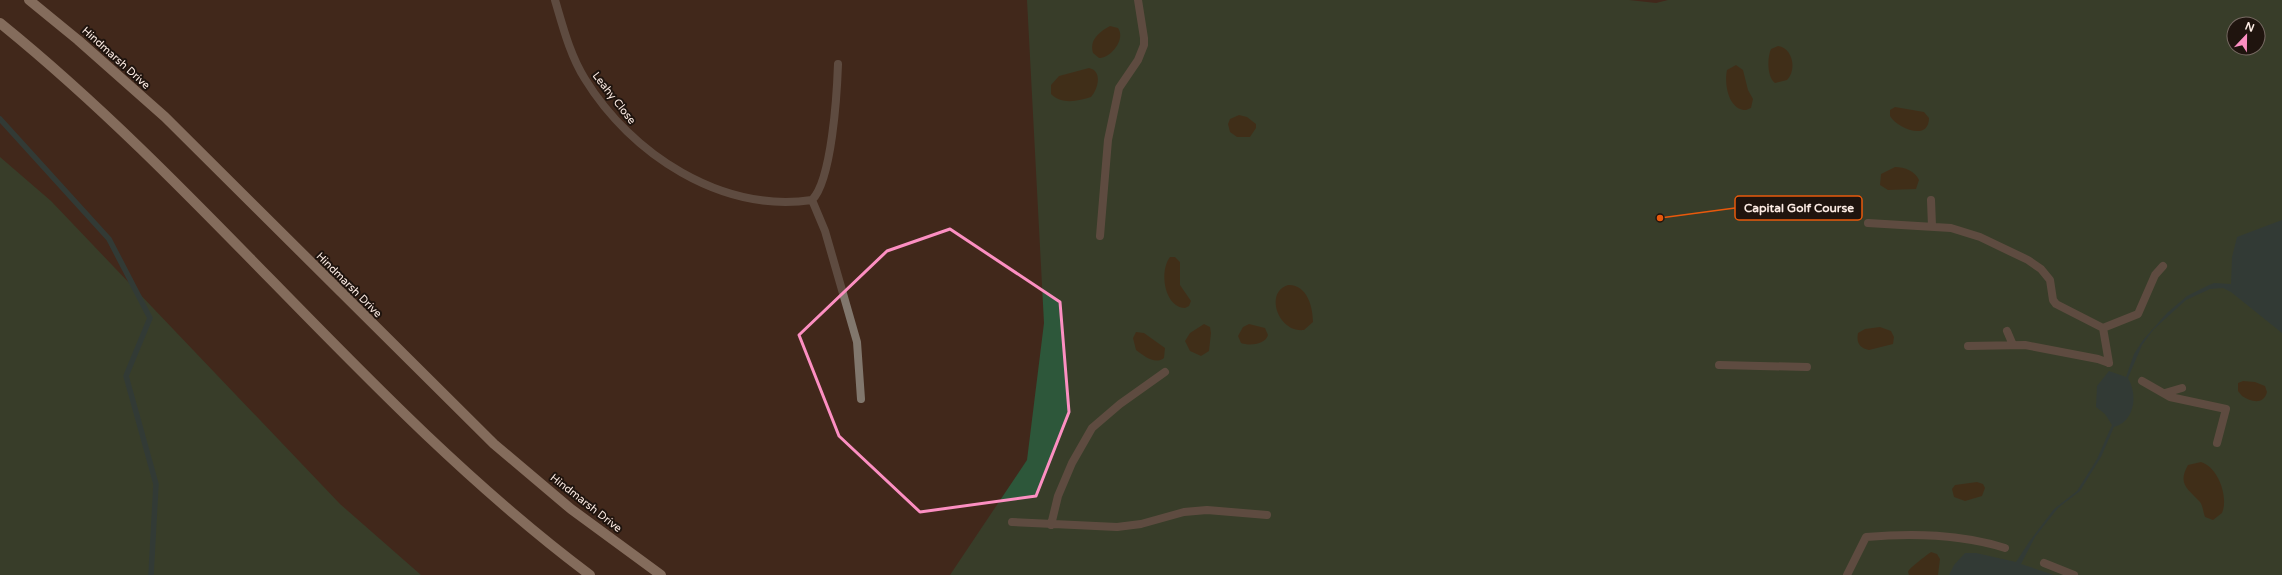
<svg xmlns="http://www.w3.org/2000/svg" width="2282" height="575" viewBox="0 0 2282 575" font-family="'Varela Round',sans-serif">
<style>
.green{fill:#2d573a;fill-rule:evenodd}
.sand{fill:#3f3616}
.water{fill:#205156}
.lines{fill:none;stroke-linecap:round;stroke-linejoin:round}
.stream{stroke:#205156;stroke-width:5.5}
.lane{stroke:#81776d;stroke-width:8}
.street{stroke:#81776d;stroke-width:8}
.primary{stroke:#d4bfab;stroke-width:10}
.marked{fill:none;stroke:#fc8fc2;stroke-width:3;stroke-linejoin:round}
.labels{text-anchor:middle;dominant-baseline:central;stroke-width:4;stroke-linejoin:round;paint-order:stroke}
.street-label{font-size:11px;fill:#fcebe3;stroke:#1f140e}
.leader{fill:none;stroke:#e8590c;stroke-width:1.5}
.callout-dot{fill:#e8590c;stroke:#1f140e;stroke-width:1.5}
.callout{fill:#1f140e;stroke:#e8590c;stroke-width:1.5}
.callout-label{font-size:12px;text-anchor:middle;font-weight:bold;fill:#fcebe3}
</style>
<rect width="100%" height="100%" fill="#41281b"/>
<!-- green -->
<path class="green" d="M1027,0H1629L1656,3L1668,0H2282V575H950L1027,460L1044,323ZM2234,24H2258V48H2234Z
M0,157L51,201L340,504L421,575H0Z"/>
<!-- sand -->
<path class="sand" d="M1110,26L1118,28C1126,39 1111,58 1099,58L1093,53C1089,40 1099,32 1110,26Z
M1778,46C1793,48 1797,70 1787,80L1775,83C1767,77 1767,58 1771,49Z
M1736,65L1743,70L1748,90L1753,99L1751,108L1746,110C1728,110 1724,83 1727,70Z
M1089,68C1103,71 1098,89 1091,97C1079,101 1061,105 1051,94V85L1059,76Z
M1895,107L1924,112L1929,118C1929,142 1897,128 1890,116V110Z
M1239,115L1247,117L1256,124V128L1250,137H1237L1230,132L1228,124L1230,119Z
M1895,167C1905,167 1915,171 1919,180L1916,189L1888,190L1880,185L1881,174Z
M1170,257H1175L1180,262V285L1191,301L1189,306L1185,308C1164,307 1159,271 1170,257Z
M1288,285C1307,284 1313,307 1313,322L1304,330C1278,333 1264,292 1288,285Z
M1204,324L1210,327L1211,333L1209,351L1201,356L1190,351L1185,341L1190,333Z
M1249,324L1265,328L1268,335C1265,345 1249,346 1241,343L1238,336L1243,327Z
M1880,327L1891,331L1894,337L1893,344L1869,350C1860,348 1856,343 1858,333L1865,329Z
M1136,332L1144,333L1165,348L1164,358C1155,365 1144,356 1136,350L1133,338Z
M2243,381L2255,382L2265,386L2267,392C2264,405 2251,402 2242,396L2238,391V383Z
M2201,462C2218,467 2229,497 2222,513L2213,520L2205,517C2203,512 2203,506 2200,502C2188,489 2177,484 2188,465Z
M1977,482L1983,484L1985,488L1982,496L1965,501L1954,497L1952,489L1955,485Z
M1931,552L1937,554L1940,559L1938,575H1909L1908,572C1909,568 1927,555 1931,552Z"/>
<!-- water -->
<path class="water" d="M2282,220V333L2231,292L2223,288L2210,289L2186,300L2154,329L2142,345L2128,378C2138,395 2135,421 2114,427L2101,457L2080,491L2058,508L2035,537L2021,564L2054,575H1949L1954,565L1965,553H1976L2016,562L2029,542L2054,509L2077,491L2097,459L2112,425L2105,414L2096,407L2097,386L2109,371L2126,377L2134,354L2143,340L2167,313L2187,296L2209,285L2214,283L2231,284L2232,257L2237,237Z"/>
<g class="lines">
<!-- stream -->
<path class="stream" d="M0,119L109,239L150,318L126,376L156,484L151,575"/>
<!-- lane -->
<path class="lane" d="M1931,200L1932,226
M1868,223L1951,228L1980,237L2028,260L2041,269L2050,280L2053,300L2056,304L2103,328L2138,314L2155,275L2163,266
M1100,236L1108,140L1119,88L1138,60L1144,45V38L1138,0
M2103,328L2109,363
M2007,331L2013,345
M1968,346L2025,345L2098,359L2109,363
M1719,365L1807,367
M2142,381L2170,397L2226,409L2217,443
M2165,393L2182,388
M1012,522L1117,527L1141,524L1184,512L1207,510L1267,515
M1051,525L1058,496L1072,463L1092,428L1120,404L1165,372
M2044,563L2074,575
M1847,575L1866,537C1914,533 1960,534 2005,548"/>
<!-- street -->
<path class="street" d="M555,0C563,27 570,55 585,79C631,154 721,213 812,200C832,180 837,93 838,64
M812,200L825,231L857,342L861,399"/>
<!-- primary -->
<path class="primary" d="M29,0L78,40L165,117L494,444L571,509L661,575
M0,23C210,193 374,413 590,575"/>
</g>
<!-- marked area -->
<path d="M0 0H2282V575H0ZM950,229L1060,302L1069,412L1036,496L920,512L839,436L799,335L887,251Z" fill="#41281b" fill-opacity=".55" fill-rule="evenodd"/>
<path class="marked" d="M950,229L1060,302L1069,412L1036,496L920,512L839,436L799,335L887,251Z"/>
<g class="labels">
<!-- street labels -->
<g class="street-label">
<text transform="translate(116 58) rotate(42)">Hindmarsh Drive</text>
<text transform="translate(614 98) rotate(52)">Leahy Close</text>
<text transform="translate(349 285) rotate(45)">Hindmarsh Drive</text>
<text transform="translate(586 503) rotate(38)">Hindmarsh Drive</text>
</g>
</g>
<!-- callouts -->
<path class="leader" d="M1660 218L1735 208"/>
<circle class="callout-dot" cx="1660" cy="218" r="4"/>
<rect class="callout" x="1735" y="196" width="127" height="24" rx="4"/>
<g class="callout-label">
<text x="1799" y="212">Capital Golf Course</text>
</g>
<!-- north arrow -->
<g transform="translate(2246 36) rotate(22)"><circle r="19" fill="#1f140e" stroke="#776a63"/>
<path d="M0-3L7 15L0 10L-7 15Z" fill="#fc8fc2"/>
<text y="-6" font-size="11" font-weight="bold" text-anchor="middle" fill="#fcebe3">N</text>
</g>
</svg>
